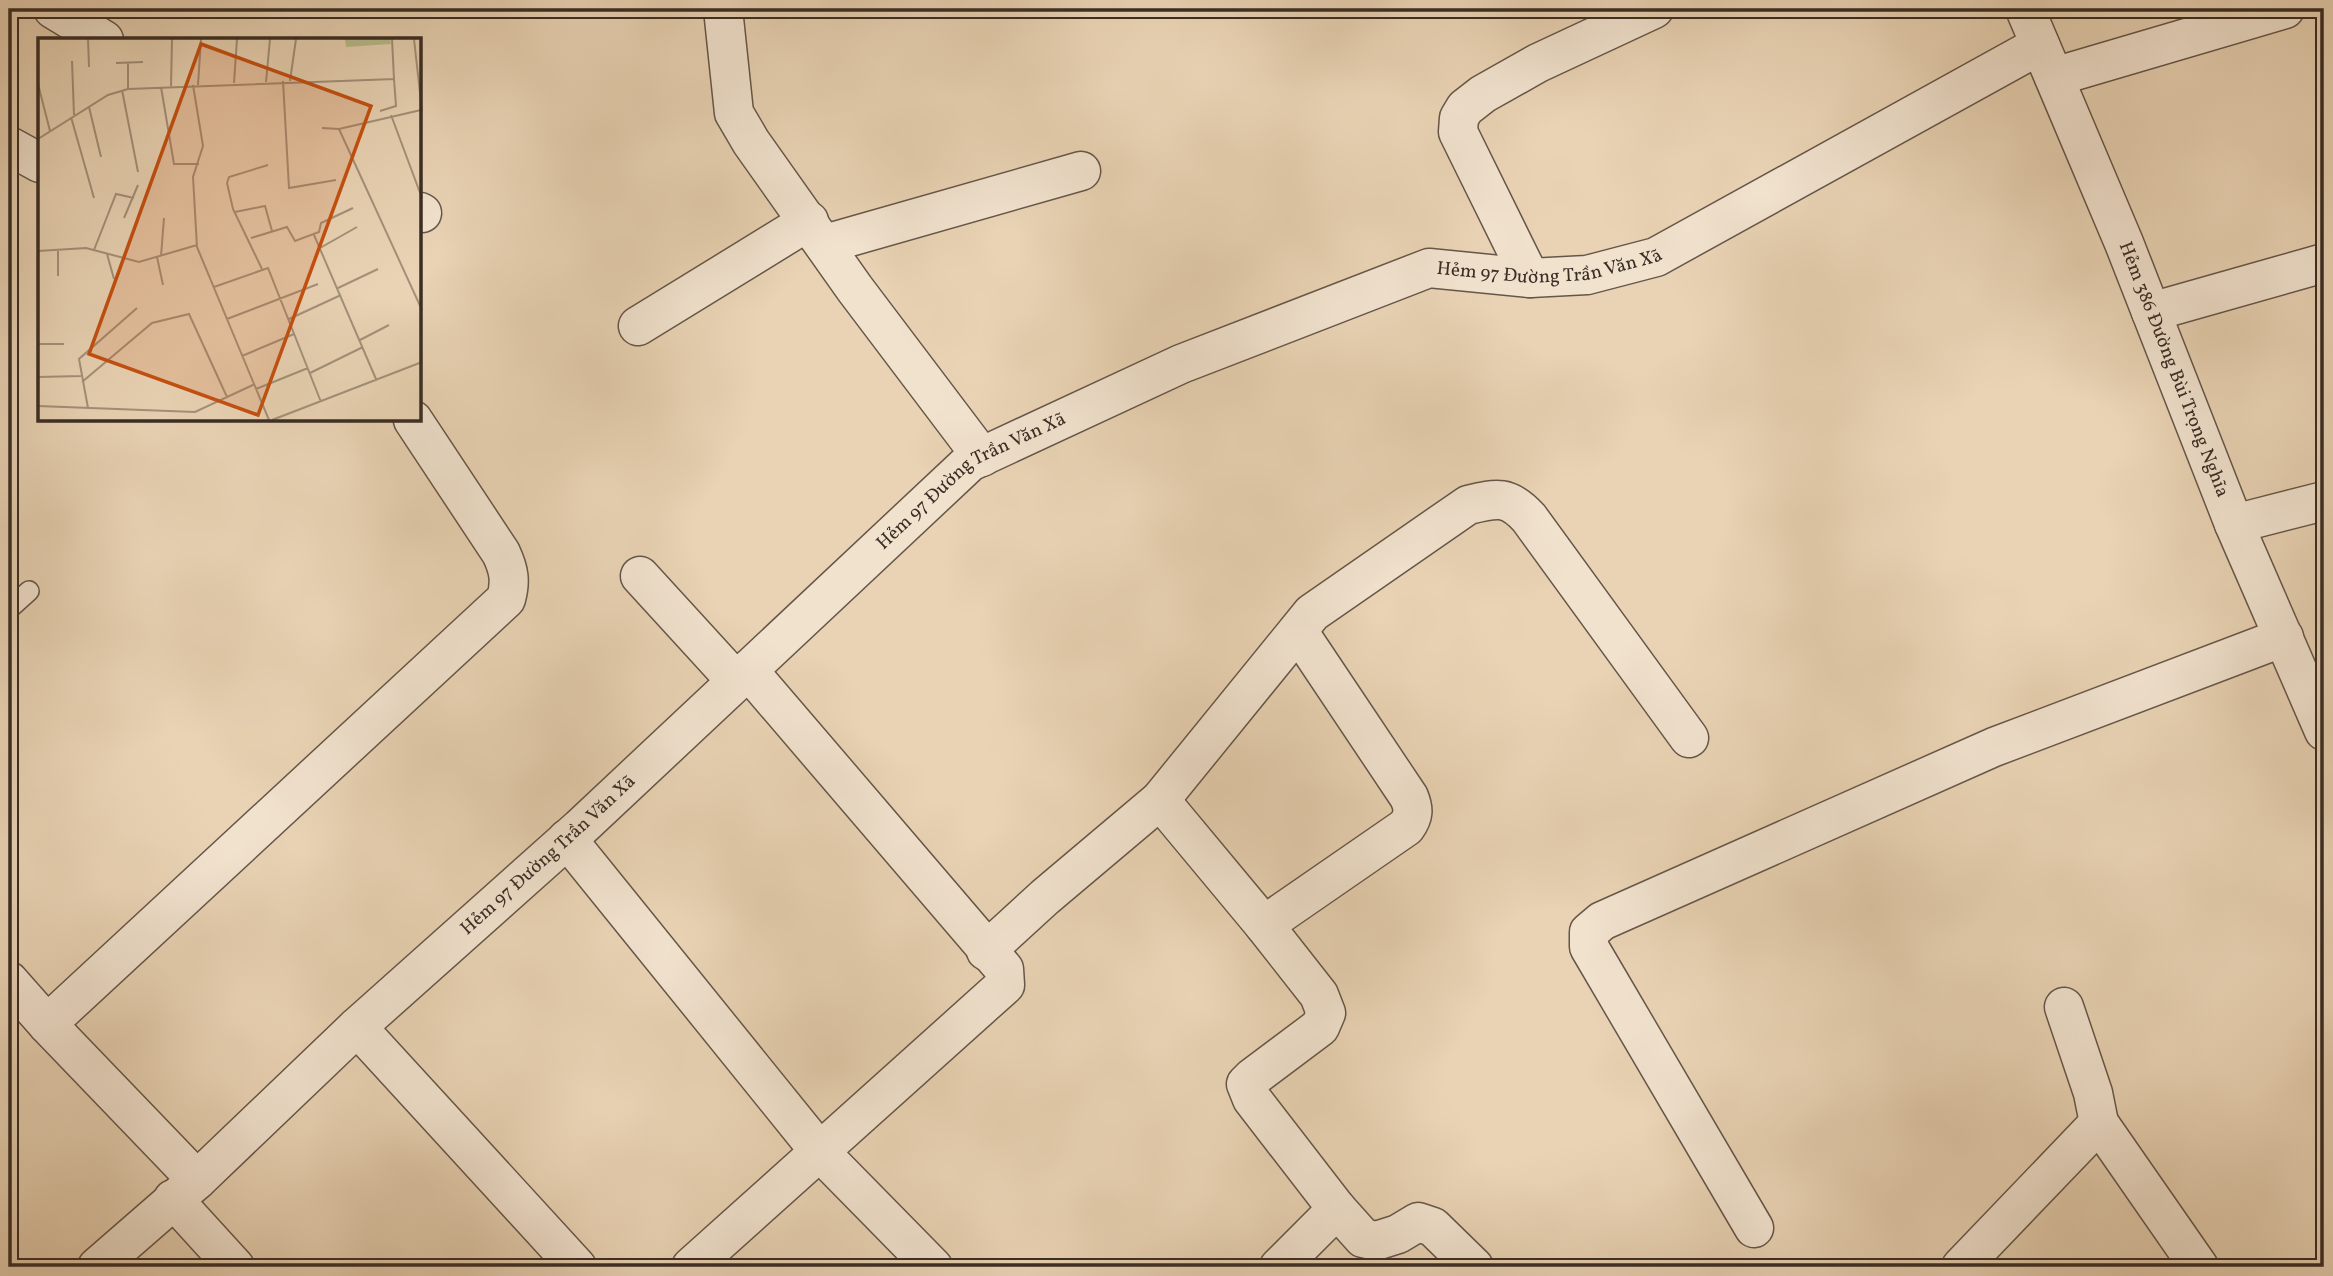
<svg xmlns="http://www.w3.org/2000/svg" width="2333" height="1276" viewBox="0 0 2333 1276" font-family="Vollkorn,serif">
<rect width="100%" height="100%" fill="#e9d3b4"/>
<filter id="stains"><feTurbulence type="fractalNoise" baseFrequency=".00286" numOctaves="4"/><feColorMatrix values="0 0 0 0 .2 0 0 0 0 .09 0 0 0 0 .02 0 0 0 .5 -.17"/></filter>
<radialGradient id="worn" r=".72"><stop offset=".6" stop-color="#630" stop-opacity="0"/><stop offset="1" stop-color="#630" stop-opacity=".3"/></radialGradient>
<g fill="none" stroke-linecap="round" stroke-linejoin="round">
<g stroke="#665649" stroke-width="22">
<path id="service" d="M9 609 29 591"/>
</g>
<g stroke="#665649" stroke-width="41">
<g id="minor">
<path d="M53 9 104 40"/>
<path d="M723 9 734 113 751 142 855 289 982 457"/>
<path id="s1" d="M2025 9 2124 243 2234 524 2324 731"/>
<path d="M2054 77 2285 9"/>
<path d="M9 146 40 163"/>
<path d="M420 212 422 213"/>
<path d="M825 244 1081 171"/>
<path d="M1530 278 1458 132 1459 118 1465 108 1483 94 1538 63 1654 9"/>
<path d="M2151 312 2324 263"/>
<path d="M638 326 809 221"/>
<path d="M2234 524 2324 501"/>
<path d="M640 576 736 681"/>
<path d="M1160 800 1264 925 1319 995 1326 1013 1320 1027 1252 1078 1246 1084 1252 1099 1337 1209 1363 1238 1376 1241 1398 1234 1418 1222 1433 1227 1474 1267"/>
<path d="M567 839 820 1152 933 1267"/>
<path d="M1264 925 1406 827C1414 816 1414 809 1409 797L1298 631"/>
<path d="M986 951 1045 897 1160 800 1312 613 1468 505C1497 498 1508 495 1529 518L1689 738"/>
<path d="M9 981 47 1024 197 1180"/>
<path d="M47 1024 506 599C511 581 509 570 501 553L413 420"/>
<path d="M357 1027 577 1267"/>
<path d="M2099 1123 2199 1267"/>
<path d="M173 1199 235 1267"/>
<path d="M1754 1228 1589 947V932L1602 921 1994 747 2284 637"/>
<path id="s2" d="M97 1267 197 1180 357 1027 580 828 970 462 1181 364 1429 268 1530 278 1587 275 1656 257 2040 45"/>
<path d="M691 1267 1005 985 1004 969 748 670"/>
<path d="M1279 1267 1337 1209"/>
<path d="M1961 1267 2099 1123 2093 1093 2064 1007"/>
</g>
</g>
<use href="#service" stroke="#f1e2ce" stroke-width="19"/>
<use href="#minor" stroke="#f1e2ce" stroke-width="38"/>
</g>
<g text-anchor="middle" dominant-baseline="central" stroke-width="6" stroke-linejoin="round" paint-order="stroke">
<g font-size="19" fill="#3a2d25" stroke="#f1e2ce">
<text stroke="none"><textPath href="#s2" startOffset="1808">Hẻm 97 Đường Trần Văn Xã</textPath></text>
<text stroke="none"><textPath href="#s1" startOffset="390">Hẻm 386 Đường Bùi Trọng Nghĩa</textPath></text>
<text stroke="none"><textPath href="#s2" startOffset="1178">Hẻm 97 Đường Trần Văn Xã</textPath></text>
<text stroke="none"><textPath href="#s2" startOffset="611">Hẻm 97 Đường Trần Văn Xã</textPath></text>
</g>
</g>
<g transform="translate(38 38)">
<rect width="383" height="383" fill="#e9d3b4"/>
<path d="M299 1H352L353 6 308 9 307 2Z" fill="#b8bc8b"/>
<path fill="none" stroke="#a3917b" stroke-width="2" d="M50 1 51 29M376 1 384 73M34 23 36 77M90 24V51M78 25 105 24M245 43 251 150 298 142M252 43 258 1M228 44 232 1M196 45 199 1M0 46 12 93M155 47 165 108 155 139 159 209 231 382M160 47 163 1M133 48 134 1M123 49 136 126H161M84 52 100 134M51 69 63 119M342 73 358 68 356 41M353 77 384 160M33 79 56 160M284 90 301 91 384 272M301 91 383 72M0 101 70 57 90 51 356 41 354 1M197 174 227 168 234 193M86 180 100 147M276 197 338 341M213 200 249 189 257 203 281 194 283 185 315 170M282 210 319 189M56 212 78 156 96 160M0 213 48 210 101 224 159 207M69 216 76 241M123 218 126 180M119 219 125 247M224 231 195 171 189 145 191 139 230 127M20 238V213M176 249 230 230 283 364M300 250 340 231M189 281 280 246M251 281 303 257M322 302 351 287M0 306H26M204 318 256 296M272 335 325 309M0 339 43 338M44 344 114 285 151 276 189 359M218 351 270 330M0 368 157 374 217 346M50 370 41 321 99 270M234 382 384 324"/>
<path fill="#c55011" fill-opacity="0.15" stroke="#c55011" stroke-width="3.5" d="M163 6 333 68 220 377 51 316Z"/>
<rect width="383" height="383" fill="none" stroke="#3a2d25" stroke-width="3.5"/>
</g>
<rect width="2333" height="1276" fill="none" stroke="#e9d3b4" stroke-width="35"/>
<rect x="10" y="10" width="2312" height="1255" fill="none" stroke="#3a2d25" stroke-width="3.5"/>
<rect x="18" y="18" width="2298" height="1241" fill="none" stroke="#3a2d25" stroke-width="2"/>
<rect width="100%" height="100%" filter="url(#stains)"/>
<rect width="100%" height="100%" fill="url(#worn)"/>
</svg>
